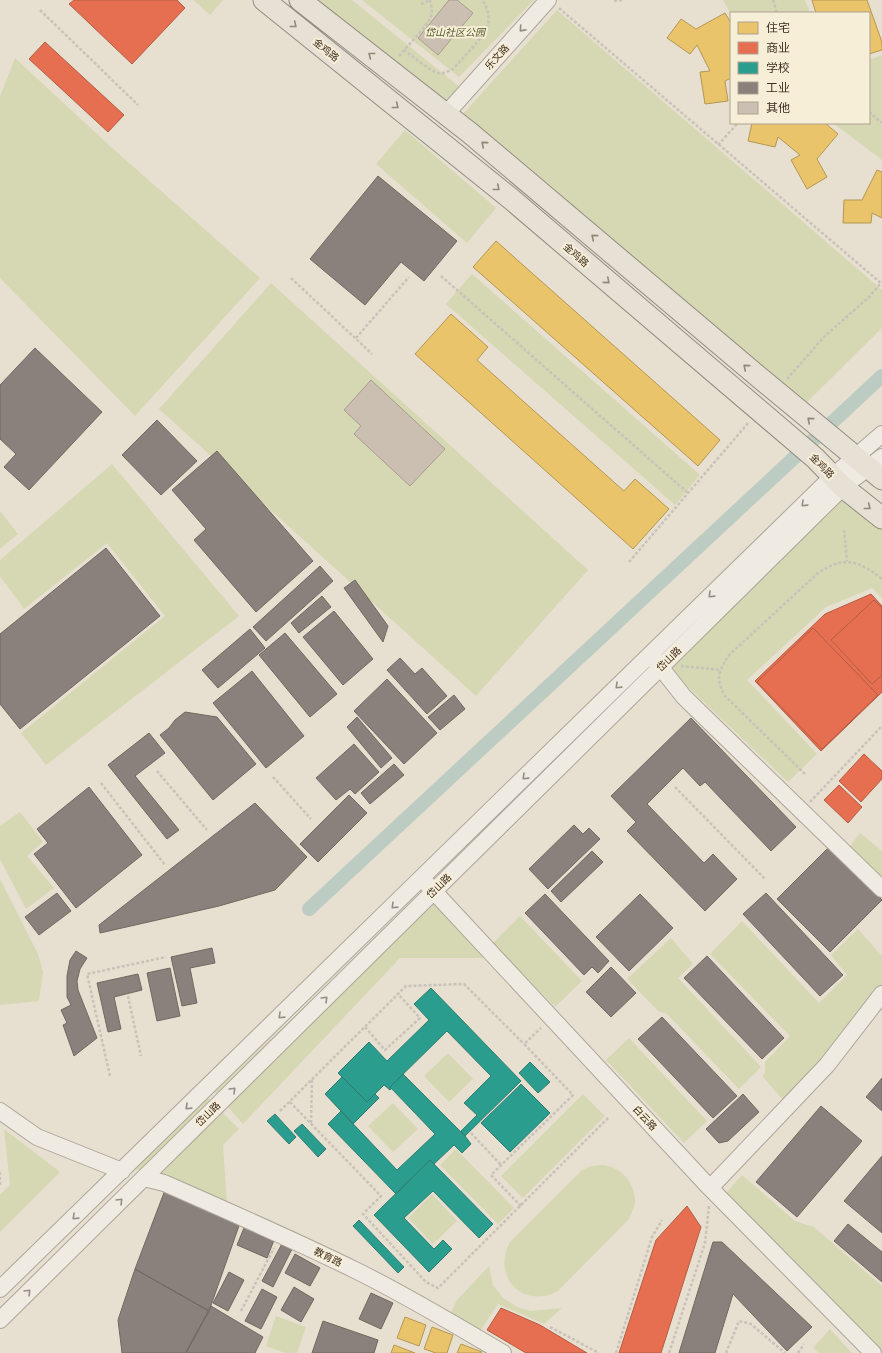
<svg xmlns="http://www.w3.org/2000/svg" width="882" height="1353" viewBox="0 0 882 1353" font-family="'IBM Plex Serif','Noto Sans SC',serif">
<rect width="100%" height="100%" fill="#e7e0d1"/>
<path fill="#d6d7b3" d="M193 0H223L210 15Z
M308 0H352L461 88 444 107Z
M362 0H534L459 77Z
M723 0H805L810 13 731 14Z
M557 10 882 290V328L806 403 462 115Z
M882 55V160L833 123H869V60Z
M15 58 111 147 260 278 135 416 0 278V96Z
M405 130 496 208 467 243 376 164Z
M472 274 700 475 675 505 446 304Z
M271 283 588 570 476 696 159 409Z
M112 464 239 616 46 765 21 733 165 616 107 543 24 609 0 576V560Z
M839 490 882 528V598L872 588 826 607 747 680 817 754 788 782 666 666Z
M0 511 18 534 0 549Z
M20 812 43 842 27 856 54 888 26 909 0 859V826Z
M860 833 882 851V881L848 849Z
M0 879 38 954 43 972 39 1001 0 1005Z
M429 889 493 958H400L243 1124 215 1092Z
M520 916 582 981 555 1007 493 943Z
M742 921 819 1003 847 975 831 955 858 929 882 956V988L822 1062 784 1101 762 1076 765 1073V1062L790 1036 710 954Z
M671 938 693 964 678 978 761 1067 739 1089 667 1014 658 1011 627 979Z
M629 1038 707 1121 684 1143 606 1060Z
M448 1053 473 1079 449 1102 424 1076Z
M583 1094 605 1116 523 1198 501 1176Z
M207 1097 239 1129 223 1145 227 1205 133 1168Z
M393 1103 418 1129 393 1152 368 1126Z
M4 1129 60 1172 0 1232V1195L10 1185Z
M456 1149 514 1208 498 1224 440 1165Z
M602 1165C620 1166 635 1182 635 1201 635 1207 631 1213 629 1219L558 1291C524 1310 491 1277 510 1242L582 1170 591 1166Z
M742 1175 795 1221 814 1227 882 1286V1353H879L724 1195Z
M432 1194 457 1221 433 1244 408 1218Z
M489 1266 493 1285 503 1298 517 1307 530 1311 562 1308 544 1324 498 1304 478 1334 449 1316 457 1300Z
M276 1316 306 1327 297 1353H285L266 1346Z
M830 1329 852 1353H819L813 1348Z"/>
<path fill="#e9c46a" stroke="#b59754" d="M812 0H867L882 42V50L869 54V13H816Z
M725 13 731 23V78L725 81 728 101 705 104 700 72 710 71 697 45 690 54 667 38 681 19 696 29Z
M752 123H825L838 134 817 159 827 177 807 189 791 160 800 155 778 137 775 147 748 141Z
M877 170 882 172V218L872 213 871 223H843L844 200H862Z
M496 241 720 440 698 466 473 267Z
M451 314 488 347 477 360 624 491 635 479 669 509 633 549 415 354Z
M405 1317 426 1325 419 1346 397 1338Z
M432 1327 453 1335 447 1353H436L424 1349Z
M461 1344 482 1352 481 1353H457Z
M394 1345 415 1353H391Z"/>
<path fill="#e76f51" stroke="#b45c42" d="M74 0H177L185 8 132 64 69 4Z
M45 42 124 115 108 132 29 59Z
M871 594 882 606V692L821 751 755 681 825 614Z
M874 600 882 608V675L872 684 831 640Z
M813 628 878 695 822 749 757 682Z
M864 754 882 771V779L861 802 839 781Z
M839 785 862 807 848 823 824 800Z
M687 1206 701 1227 661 1353H619L656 1240Z
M501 1308 540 1325 587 1353H526L487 1330Z"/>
<path fill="#2a9d8f" stroke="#307c6e" d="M431 988 521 1081 465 1136 461 1131 477 1115 464 1103 491 1076 447 1031 390 1087 391 1089 390 1090 384 1085 367 1102 338 1073 369 1042 387 1061 429 1020 414 1004Z
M530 1062 550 1082 538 1093 519 1073Z
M403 1074 465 1136 471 1144 462 1153 454 1145 434 1164 430 1160 396 1194 328 1124 341 1111 397 1170 435 1134 390 1087Z
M342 1077 367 1102 375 1094 379 1098 353 1124 325 1094Z
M521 1084 550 1113 510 1152 481 1123Z
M275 1114 296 1137 289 1144 267 1121Z
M302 1124 326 1149 318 1157 294 1131Z
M430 1160 493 1224 479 1238 433 1191 404 1218 434 1249 443 1240 452 1249 429 1272 374 1215Z
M359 1220 404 1267 398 1273 353 1226Z"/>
<path fill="#8a817c" stroke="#736860" d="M378 176 457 241 424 281 401 262 365 305 310 259Z
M35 348 102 412 29 490 4 467 16 454 0 439V385Z
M157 420 197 461 161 495 122 455Z
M217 451 313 561 256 612 194 540 206 529 172 490Z
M106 548 160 616 20 729 0 704V634Z
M320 566 333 581 266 641 253 627Z
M355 580 388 626 383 642 344 588Z
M322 596 331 607 299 633 291 623Z
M334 611 373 659 343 685 303 637Z
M250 629 265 648 218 688 202 670Z
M285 633 337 694 310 717 259 655Z
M400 658 415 674 422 668 447 696 427 714 387 670Z
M252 671 304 736 266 768 213 703Z
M387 679 437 733 404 764 354 711Z
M454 695 465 709 440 730 428 717Z
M185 712 217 717 256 764 213 800 160 735 169 728 175 720Z
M357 717 392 758 381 768 347 727Z
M691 718 796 827 771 851 705 782 700 786 683 768 647 804 704 863 713 854 737 879 705 911 627 831 636 822 611 796Z
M149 733 165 753 135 776 179 830 167 839 108 765Z
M354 744 379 772 355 794 350 789 336 800 316 778Z
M394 764 404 775 370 804 361 793Z
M89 787 142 855 76 908 34 854 48 843 37 829Z
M349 795 367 813 318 862 300 844Z
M255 803 307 857 275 890 219 906 100 933 99 925Z
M574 825 583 834 589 828 600 839 548 889 529 869Z
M829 847 882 900 830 952 777 899Z
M592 851 603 862 561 902 551 891Z
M57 893 71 911 39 935 25 917Z
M766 893 843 975 820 996 743 914Z
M545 894 609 961 598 973 592 967 584 975 525 913Z
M640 894 673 928 629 971 596 937Z
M212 948 215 963 190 968 197 1003 182 1006 171 957Z
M76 951 87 958 80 969 77 981 78 990 97 1038 74 1056 63 1025 67 1023 61 1010 71 1005 67 997V976L70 960Z
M707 956 784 1038 762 1059 684 978Z
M611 967 636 993 611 1017 586 992Z
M170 968 180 1016 157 1021 147 973Z
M138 974 142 990 114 997 121 1029 108 1032 97 983Z
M662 1017 737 1096 713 1118 638 1039Z
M882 1078V1111L866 1097Z
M743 1094 759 1112 728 1141 719 1143 706 1129Z
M821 1106 862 1141 797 1217 756 1182Z
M882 1156V1233L844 1201Z
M165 1190 240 1223 209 1311 135 1269Z
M246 1223 276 1235 267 1258 237 1245Z
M848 1224 882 1252V1282L834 1241Z
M284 1240 294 1245 273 1287 262 1281Z
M713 1242H722L812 1327 787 1351 733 1294 715 1353H679Z
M295 1254 320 1268 310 1286 285 1273Z
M135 1269 209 1311 186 1353H122L118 1320Z
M229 1272 244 1280 228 1311 213 1303Z
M294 1287 314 1299 301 1322 281 1310Z
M262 1289 277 1297 261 1329 245 1321Z
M371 1293 393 1303 381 1329 359 1319Z
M211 1306 263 1337 255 1353H189L186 1352Z
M323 1321 378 1340 374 1353H312Z"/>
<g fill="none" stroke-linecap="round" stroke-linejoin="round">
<path stroke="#bcccc2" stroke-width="14" d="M309 909 882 376"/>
</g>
<path fill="#cbbfb2" stroke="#a89c90" d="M449 0H457L473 13 438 55 418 38Z
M371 380 445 449 410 486 354 434 361 426 344 410Z"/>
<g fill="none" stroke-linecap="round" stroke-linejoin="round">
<g stroke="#ada599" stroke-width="18">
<path id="minor" d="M446 114 548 0
M654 659 684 697 882 889
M427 884 710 1188 873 1353
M0 1111 37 1137 122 1171
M144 1178 164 1183C228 1211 292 1239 355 1270 406 1295 454 1324 503 1353
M710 1188 827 1065 882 994
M0 1289 832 477 882 434
M0 1320 843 487 882 457"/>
</g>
<g stroke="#928b80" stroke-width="23">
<path id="major" d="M264 0 510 198 815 458 843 487 882 518
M300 0 470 133 754 373 882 479"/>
</g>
<path stroke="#c8c2b9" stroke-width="2.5" stroke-dasharray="3 2" stroke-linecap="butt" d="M773 0 777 13
M614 1 624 0
M421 4 431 0
M559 8 882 284
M40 10 138 105
M404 50C411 55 430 71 438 73 443 74 449 71 453 69 462 59 485 36 488 24 490 17 487 6 482 0
M399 56C407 46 427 27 431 16 433 11 431 5 430 0
M869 112 882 123
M718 145 738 123
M441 276 688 493
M291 278 372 354
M356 338 409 277
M787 379 824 337 869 297 881 283
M844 530 847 561
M629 562 749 422
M681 666 720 670
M157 771 207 830
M805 774 724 695C716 676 718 674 728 656L818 573C845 555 859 561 882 579
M273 777 311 819
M101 783 165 865
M675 787 765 879
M810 802 882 726
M128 996 141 1056
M365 1027 385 1050 420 1018 398 994
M110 1076 87 974 166 957
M290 1102 381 1196 363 1214 426 1282 438 1288 609 1117
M280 1111 406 986 464 984 524 1044
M311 1123 312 1079
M471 1133 501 1165
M0 1172V1187
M521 1206 491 1175 573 1095 524 1044 541 1028
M241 1311 274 1248
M550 1327 599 1353
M616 1353 652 1237 662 1220
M669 1353 705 1243 709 1206
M726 1353 739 1321 751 1324 785 1353
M798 1353 804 1344"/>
<use href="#minor" stroke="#efebe3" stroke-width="16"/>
<use href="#major" stroke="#e6e1d4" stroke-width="21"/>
</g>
<defs><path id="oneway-chevron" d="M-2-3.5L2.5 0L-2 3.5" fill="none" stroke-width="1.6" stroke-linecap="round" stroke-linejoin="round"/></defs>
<g stroke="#92887a">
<use href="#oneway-chevron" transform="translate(294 25) rotate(39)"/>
<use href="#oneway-chevron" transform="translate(371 55) rotate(-142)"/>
<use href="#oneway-chevron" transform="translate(396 106) rotate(39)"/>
<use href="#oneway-chevron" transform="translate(484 144) rotate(-140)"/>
<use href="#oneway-chevron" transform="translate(497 188) rotate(39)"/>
<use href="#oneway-chevron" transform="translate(594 237) rotate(-140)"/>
<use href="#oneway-chevron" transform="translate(607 281) rotate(41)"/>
<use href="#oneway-chevron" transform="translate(746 367) rotate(-140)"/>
<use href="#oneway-chevron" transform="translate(810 420) rotate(-140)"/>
<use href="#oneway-chevron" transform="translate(868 507) rotate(38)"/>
</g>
<g stroke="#968c82">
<use href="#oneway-chevron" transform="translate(522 29) rotate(132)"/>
<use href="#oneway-chevron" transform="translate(804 504) rotate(136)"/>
<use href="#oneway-chevron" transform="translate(711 595) rotate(136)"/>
<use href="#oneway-chevron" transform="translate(618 686) rotate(136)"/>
<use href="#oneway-chevron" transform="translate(525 777) rotate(136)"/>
<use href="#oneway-chevron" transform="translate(394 906) rotate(136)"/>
<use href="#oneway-chevron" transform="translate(325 999) rotate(-45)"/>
<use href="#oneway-chevron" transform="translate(281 1016) rotate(136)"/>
<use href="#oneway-chevron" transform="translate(233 1090) rotate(-45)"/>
<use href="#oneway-chevron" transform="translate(188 1107) rotate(136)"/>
<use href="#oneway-chevron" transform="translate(120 1201) rotate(-45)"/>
<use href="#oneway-chevron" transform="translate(75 1217) rotate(136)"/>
<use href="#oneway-chevron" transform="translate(28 1292) rotate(-45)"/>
</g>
<g text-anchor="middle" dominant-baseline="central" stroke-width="4" stroke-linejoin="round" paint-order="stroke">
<g font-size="10" font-style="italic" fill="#4d5a26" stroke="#f7eed8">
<text x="455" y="32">岱山社区公园</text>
</g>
<g font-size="10" fill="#3d2e20" stroke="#f7eed8">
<text transform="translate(326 50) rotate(39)">金鸡路</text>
<text transform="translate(497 57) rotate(-48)">乐文路</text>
<text transform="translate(576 255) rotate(41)">金鸡路</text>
<text transform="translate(822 466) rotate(45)">金鸡路</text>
<text transform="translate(669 659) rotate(-45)">岱山路</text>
<text transform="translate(439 886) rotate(-45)">岱山路</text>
<text transform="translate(208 1114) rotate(-45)">岱山路</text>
<text transform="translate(645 1118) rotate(47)">白云路</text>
<text transform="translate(328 1257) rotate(26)">教育路</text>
</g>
</g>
<rect x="730" y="12" width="140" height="112" fill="#f7eed8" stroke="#ada18e"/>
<rect x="738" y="22" width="20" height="12" fill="#e9c46a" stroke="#ada18e"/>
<text x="766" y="32" font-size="12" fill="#3d2e20">住宅</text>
<rect x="738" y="42" width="20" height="12" fill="#e76f51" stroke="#ada18e"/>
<text x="766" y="52" font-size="12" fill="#3d2e20">商业</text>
<rect x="738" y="62" width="20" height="12" fill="#2a9d8f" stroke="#ada18e"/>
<text x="766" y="72" font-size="12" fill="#3d2e20">学校</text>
<rect x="738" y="82" width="20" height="12" fill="#8a817c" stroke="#ada18e"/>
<text x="766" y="92" font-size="12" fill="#3d2e20">工业</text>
<rect x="738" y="102" width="20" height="12" fill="#cbbfb2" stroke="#ada18e"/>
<text x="766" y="112" font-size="12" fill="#3d2e20">其他</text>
</svg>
